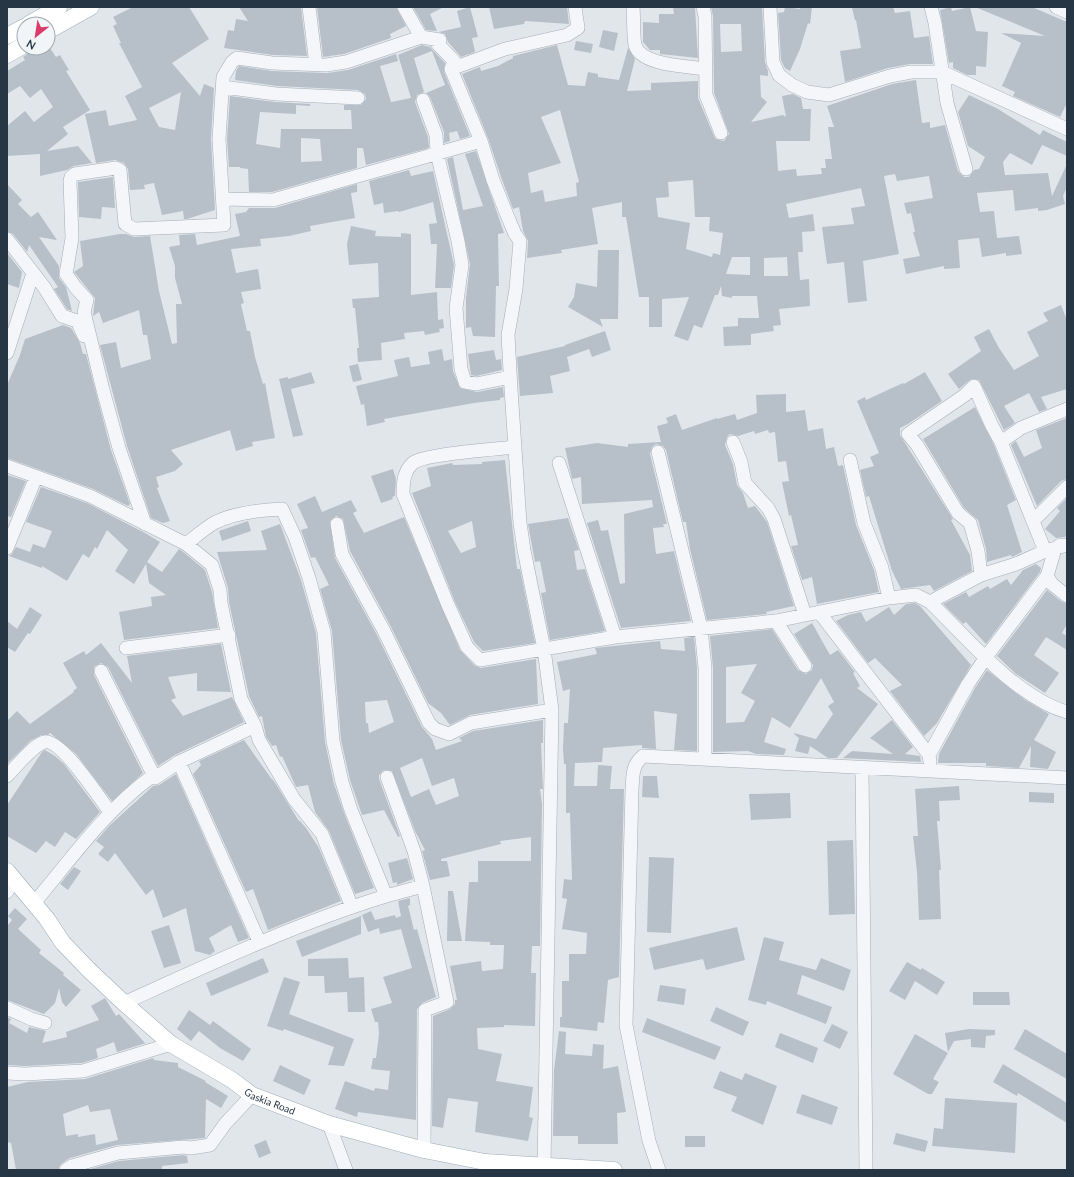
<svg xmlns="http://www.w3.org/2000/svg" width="1074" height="1177" viewBox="0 0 1074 1177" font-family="Lato,sans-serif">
<rect width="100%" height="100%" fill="#e1e6eb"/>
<path fill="#b7c0c9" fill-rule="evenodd" d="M133 7H189L209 39 172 63 200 96 204 84 214 88 211 139 215 210 187 219H184L183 211 162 215 154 183 144 185 145 189 130 190 128 169 124 163 115 160 96 163 85 114 106 110 109 126 137 120 125 96 142 87 119 43H121L113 26 117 24 113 17ZM181 92 175 130 159 127 149 108Z
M239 7H301L307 56 273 55 224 48 228 30 234 31 236 19 248 21Z
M317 7H396L406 26 390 34 391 38 344 54 323 57Z
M413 7H444L430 14 437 31 426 30Z
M470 7 478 37 472 38 475 52 461 57 448 42 445 34 439 32 461 27 457 11Z
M489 7H567L569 24 525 21 524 24 494 29Z
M673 7H695L698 58 660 54V50H650L643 42V22L659 23V14H674Z
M711 7H762L765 62 768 71V76L760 75 761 97 767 102 751 122 783 115 786 117 782 96 793 94 801 98 803 109H811L810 141H776L778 171 796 169 797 176 822 174 821 168H826L825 159H832L828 127H834L827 106 892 84 916 80 922 123 930 122V128L945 125 958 171 964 177H969L974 170 979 169 985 157 968 146 958 112 969 95 998 109 1040 135 1043 130 1067 142V156L1042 145 1032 165 1010 153 1003 162 1005 175 1048 173 1052 196 1067 164V187L1063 196 1065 204 1047 210 1038 211V208L1015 211 1013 190 977 193 980 212 994 211 997 238 1019 236 1022 254 1006 256V253L982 257 979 238 958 240 960 268 944 269V266L906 274 903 259 920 256 913 232H915L911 213 907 214 904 203 933 198 929 176 897 181 895 174 884 176 899 254 863 261 867 301 848 303 844 262 827 264 822 227 854 224 851 208 865 206 861 188 786 204 789 218 813 214 815 231 802 232 803 252H798L800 280 809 279 810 306 779 309 781 325 773 326 774 331 751 334V345L724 346 723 327 738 326V318H759L757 296H732V298L722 296 721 286 718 295H715L702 328 694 325 688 341 674 336 689 297 662 299V327H649V297H639L626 217H622V202L592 208 598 244 561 250 562 253 527 258 528 241 523 231 519 207 513 209 501 177 488 138 462 74 480 67 481 71 498 66 513 58V56L557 45 568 85 585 86 588 72 598 74V77L619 80 628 48 635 59 627 91 651 90V83L698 81V98L714 136 716 139 724 141 729 134 714 93 713 16ZM720 24H741L742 51 721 52ZM560 110 579 182 576 183 577 196 545 202 543 190 531 193 528 173 561 163 541 117ZM693 180 695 217H710L709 231 723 233 720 255 713 253 712 257 686 249 690 223 658 217 656 198 669 197 668 182ZM732 257H750V275L726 274ZM787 257 788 276H764V258Z
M785 7 800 9 801 7H812L810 24 808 23 800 49 790 71 785 68 781 60 778 13 784 12Z
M857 7H893L895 13 910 11 914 38 929 36 933 64H910L888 68 845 82 840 51 861 48 856 20H855L852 8Z
M951 7 952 11 970 7 976 31 988 32 986 67 976 66V75H967L953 68V62L949 63 940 10Z
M975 7H1032L1067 22V103L1060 117 1013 96 1015 92 1002 86 1021 43 1001 33 1045 36Z
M603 30 618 33 614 51 599 47Z
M576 41 593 44 591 53 574 50Z
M422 45 430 47 445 63 444 72 470 136 460 139 457 131 449 133 450 141 444 143V132L430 97 426 93 445 85 432 51 414 58 424 92 417 95 415 102 428 137 429 148 366 165 363 148H357V168L272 192H249L248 169 240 168V167H229L227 139 230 96 275 102 310 104V106L296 105V114L260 112 256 144 280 148 281 129H352L351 110H344V105H361L366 99 365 94 358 90 277 86 235 80 236 71 239 66 272 71 327 73 348 70 396 54 398 61 380 66 391 102 411 98 398 55ZM301 138 320 139 322 161 301 162Z
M35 48H50L56 57 60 55 69 70 66 71 90 110 63 127 68 134 47 151 78 146 92 163 74 166 67 170 40 176V154L7 156V126L25 111 34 122 53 107 41 89 30 98 20 86 7 94V71L25 60 23 57Z
M476 151 504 233 498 234 499 286H496L495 337 473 336 471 327 466 328V298L470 264 447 159 453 157 463 210 483 206 465 154Z
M409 170 411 176 433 171 454 265 451 288H435L437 244H431L429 224 437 223 433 202 399 212 398 211 384 213 383 203 374 205 369 181Z
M113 177 115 208 102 207 101 219 79 217 78 182Z
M7 184 22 200 18 204 31 217 38 212 57 240 39 237 59 266V278L66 287 72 311 67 309 54 289 58 287 29 245 27 252 13 234 7 231Z
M357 184V192L351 193 355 218 310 226 311 231 289 236 260 239 261 246 231 249 236 273 258 269 261 289 241 292 244 303 241 304 247 331H250L255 357 263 384 265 383 275 438 252 442 253 446 236 451 230 430 171 450 183 464 175 471 156 477 159 487 157 488 170 521 163 523 151 518 127 446 100 345 116 342 121 368 151 359 147 335H143L139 310 103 323 99 312 93 316 95 298 74 272 83 266 80 241 120 234H126L134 237 150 236 159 291 172 344 177 343 176 304H182L175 278V266L169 247 180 245 179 235 195 234 197 245 240 236 235 214 246 212 249 208H275Z
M351 226 376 231 375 236 401 237V233L411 234V295L437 292 438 320 443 319 444 328 439 329 440 332 425 335 424 331 404 333 405 339 381 343 382 360 358 362 357 348H359L355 308H353L352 299 379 297 378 263 349 265 347 244Z
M598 250H619L618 319H600L603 327 568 307 574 297 576 283 597 287Z
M7 253 22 272 19 288 7 284Z
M1061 305 1067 320V389L1041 397 1047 409 1039 412 1029 393 1004 406 1015 423 1004 430 979 380 971 379 959 389 948 374 981 351 974 337 989 329 999 348 1014 370 1039 356 1027 332 1048 321 1043 313Z
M63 325 71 328 80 343 83 354H86L111 450 130 504 128 506 93 489 7 458V385L20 355 25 339Z
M605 331 611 350 592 357 589 349 567 357 570 371 550 376 553 393 520 396 517 357 565 346V345Z
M442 349 444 361 452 359 453 371 460 388 477 392 503 387 504 397 500 398V400L474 403 384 419 385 422 367 426 364 404 361 405 356 386 398 376 394 360 409 357 411 367 430 364 428 352Z
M494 350 496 360 501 359 502 370 476 376 471 375 468 354Z
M358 364 362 380 353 382 349 366Z
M311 372 315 383 291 389 303 435 293 437 279 379 288 377V379Z
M925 372 942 401 908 424 900 428V435L953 519 951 520 970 555 972 571 934 591 930 585 901 589 892 571 869 496 866 497 860 470 874 466 870 457 879 453 857 401 865 397 866 400 903 383 904 384Z
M786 394V412L805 410 808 431 823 428 826 449 834 447 838 466 843 465 856 525 874 570 879 592 817 604 812 577 802 580 791 546 798 545 791 515 789 516 782 482 789 481 786 461 778 462 775 432 769 433 768 430 755 434 754 431 738 436 730 434 727 437 725 445 733 464 737 485 743 493 748 508 755 506 767 522 794 606 766 612 767 614 707 620 690 549 686 522H683L666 450 663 446 656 444 652 447 650 454 667 524H663L664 527 653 528 656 554 674 551 691 621 621 628 587 523 598 520 601 531 608 530 620 584 625 583 624 514 653 507 652 500 582 504 581 477 572 479 565 448 597 443 628 447V444L661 442 657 426 668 423 666 418 676 414 682 430 717 418V419L735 414 737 420 757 413 756 395Z
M975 407 994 445 1016 500 1007 505 1022 552 1012 557 1011 555 987 562 986 549 978 520 964 508 923 439Z
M1067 418V479L1061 481 1037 506 1011 445 1016 441 1024 457 1042 448 1036 430Z
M505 460 517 569H520L535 643 483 651 474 642 455 602 412 493 431 486 427 468 452 463 453 465 482 464V462ZM472 521 476 547 461 553 448 531Z
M393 469 396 479 395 496 392 497 393 499 381 503 371 476Z
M7 475 26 481 11 517 7 516Z
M41 487 87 503 145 533 160 542 147 562 162 572 179 549 182 551 205 570 212 592 218 628 124 640 119 612 152 606 151 597 166 595 149 583 146 564 134 584 115 571 128 550 107 530 97 549 95 547 89 558 83 554 67 581 42 566V568L9 556 12 554 16 547 30 552 33 544 45 548 52 531 26 522Z
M315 496 322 512 351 500 357 511 353 513 364 533 404 517 460 650 475 666 481 668 536 659 538 704 470 715 450 725 441 713 428 703 391 627 350 551 343 519 336 516 330 521 335 558 377 635 422 727 432 739 436 750 462 741 459 738 473 731 543 720V743H541L543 789H540L542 804 540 946H532L531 973H536L535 1026 504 1025V1027L477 1028 478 1049 502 1054 496 1081 533 1087 529 1117 533 1118 528 1141 475 1132 478 1102 448 1098 443 1128 432 1126 433 1016 450 1009 455 1004V1000H457L450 966 481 961 482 971 503 969 504 945H490V942L465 941 469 882H478V861H531V837L500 841 501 844 441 859V861H447L450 876 430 880 422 851 425 850 415 831 392 771 384 770 379 775V779L400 836 398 837 384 810 362 815 350 780 341 740 332 631 320 589 329 585 315 557 311 558 301 530 308 528 297 504ZM387 700 394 722 369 733 368 723H366L365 702ZM422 758 432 786 454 778 459 796 436 805 429 789 411 797 400 768Z
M1067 498V534L1065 537 1056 538 1045 529 1060 511 1057 508Z
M568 518 579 550 574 551 577 570 585 569 605 631 550 640 541 593 546 592 540 561 535 562 528 524Z
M248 521 251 531 222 541 219 531Z
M280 524 301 580 316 633 325 742 334 784 344 813 374 888 355 894 329 831 315 812 308 785 296 787 282 756 280 757 276 745 272 746 266 737 262 716 259 717 249 696 229 602 228 588 217 552 267 550 261 531Z
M1036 564 1041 568 1040 572 986 644 966 622 963 624 943 604 966 592 969 597 988 586 990 589 1007 579 1011 585 1023 570Z
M1047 590 1062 602 1067 604V624L1062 633 1067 636V650L1046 637 1034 655 1059 673 1045 693 1016 674 997 656Z
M915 603 920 606 971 665 937 723 924 736 890 691 902 685 875 658 868 663 836 621 848 615 861 612 866 622 889 607 894 615 906 604Z
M30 607 42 615 30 634 28 633 15 652 7 647V621L17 629Z
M812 623 830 655 838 650 855 672 853 673 860 686 857 688 878 704 837 758H828L810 746 808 754 795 751 799 738 794 734V733L816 739 833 714 828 706 834 702 821 678 790 728 772 717 764 742 786 749 784 755 756 754 748 751 713 752V668L710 636 772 629 798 670 806 674 812 670 813 665 794 634ZM757 664 741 693 755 701 744 722 726 723V667Z
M694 637 697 668V751L674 750 677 714 654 711 656 749 642 748V745L603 748 602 762 575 763 574 786H597L598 765 612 766 610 789H624L619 977 608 980 604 1023 598 1022 597 1031 560 1027V1017H562V981H569V954H586L587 933 562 929 567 899 562 898 564 879 572 880 570 813H566V764H564L563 749 564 723H568L570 689 563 691 557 662 597 654 595 648 660 641 661 649 685 651 684 638Z
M101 643 132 683 127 656 221 644 231 692 197 691V673L168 677 176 698 171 700 183 716 232 697 244 722 175 755 158 766 108 667 101 663 94 667V675L143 773 112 801 76 754 50 733 48 735H41L30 741 7 764V721L17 711 30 724 74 692 73 691 77 688 63 663 84 651 86 655Z
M987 670 1025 700 1049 714 1034 740 1056 752 1048 769 1030 767 1031 746 1019 768 986 766V763H938L939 754 975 688Z
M892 720 913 747 905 754 920 756 921 762 843 758 852 751 893 754 870 738Z
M244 740 273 781 272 778 299 821H300L306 828 319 848 341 901 268 930 253 889 246 892 193 774 201 765 199 761Z
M45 750 55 756 64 764 100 812 76 839 65 832 55 847 46 841 36 853 7 836V805L42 752Z
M176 774 249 938 238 942 231 925 209 938 215 951 210 955 195 951 186 908 163 918 153 889 146 895 115 853 108 862 98 854 104 847 96 841 109 826 153 786 159 785Z
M643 776H657L659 798 642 797Z
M959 786 960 800 939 801 940 821H937L941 870H939L941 919 919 920 917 872 913 836H918L915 789Z
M1029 792 1054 793V803L1029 802Z
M790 793 791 818 751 820 749 794Z
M853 840 855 914 829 915 827 841Z
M649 857 674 858 671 933 647 932Z
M407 858 413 879 397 885V882L393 883 388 863Z
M74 867 81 871 68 890 60 884Z
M448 891H453L462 941H447Z
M410 898V905L408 906 414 930 417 929 436 997 422 1003 417 1009 416 1120 358 1112 357 1117 335 1109 345 1081 374 1091 375 1088 388 1090 390 1071 371 1069 373 1058H376L379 1034 378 1022H375L371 1009 392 1003 383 977 412 968 401 929 380 934 379 928 368 932 362 915 371 911 375 920 395 915 396 918 401 916 398 901Z
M15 908 27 919 18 929 41 950 39 953 64 973 63 975 81 990 66 1007 62 1002 59 988 55 1003 44 1014 7 1000V926L12 920 8 916Z
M361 916V934L302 957 296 941Z
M169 925 181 963 164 968 151 931Z
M737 927 745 960 706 970 703 959 654 970 649 948Z
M764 937 784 942 779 960 816 970 821 958 851 970 844 991 802 975 797 994 832 1007 826 1024 767 1001 766 1005 748 1000Z
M263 958 269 972 211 996 206 983Z
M348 958 349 978 364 977 365 1012H348L347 992 325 993 324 976H308V959Z
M907 962 921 970 922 968 945 982 937 995 915 981 905 1000 889 991Z
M284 977 300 982 289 1014 354 1039 344 1066 328 1065 334 1047 284 1029 283 1031 267 1026Z
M660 985 686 989 684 1005 657 1001Z
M973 992H1009L1010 1005H973Z
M105 998 116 1016 119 1014 145 1043 149 1042 117 1052 114 1042 96 1049 98 1058 82 1063 25 1066 7 1065V1017L11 1019 9 1023 27 1033 29 1027 46 1031 42 1043 67 1037 66 1032 99 1020 91 1006Z
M716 1007 749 1022 743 1036 710 1021Z
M189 1010 210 1025 213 1021 251 1049 243 1061 220 1048 199 1031 191 1041 177 1029Z
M647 1018 721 1047 715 1060 642 1032Z
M832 1024 848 1032 840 1049 823 1041Z
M969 1029 995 1030V1035L986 1036 985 1048 971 1047V1039L954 1041 948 1052 945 1033Z
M1025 1029 1067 1054V1079L1014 1049Z
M559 1031 566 1032 565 1054 592 1056 593 1044 604 1045 603 1069 618 1066 626 1112 617 1113 618 1144H578V1136H553L554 1070Z
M780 1033 818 1048 813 1063 775 1047Z
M915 1034 948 1053 933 1079 939 1082 932 1094H928L893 1074Z
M153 1058 154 1060 178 1063V1067L206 1081 205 1082 228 1096 221 1108 206 1099 205 1138 117 1145 70 1158 61 1164 58 1170H16L11 1143 7 1142V1087L28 1082 85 1079ZM88 1105 90 1112 110 1109 118 1140 96 1145 95 1134 78 1137V1134L66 1136 63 1114Z
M1003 1064 1067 1103V1123L1018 1093 1017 1096 993 1082Z
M280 1065 311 1080 304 1095 273 1081Z
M720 1071 742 1080 745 1073 777 1086 763 1125 731 1111 737 1097 713 1088Z
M802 1094 838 1107 832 1125 796 1113Z
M945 1098 1017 1103 1015 1153 932 1146 934 1128 943 1129Z
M896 1133 928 1141 925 1152 893 1144Z
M685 1136H705V1147H685Z
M266 1140 271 1153 259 1158 254 1145Z
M183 1155 187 1156 188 1163 162 1166V1170H87L119 1161Z"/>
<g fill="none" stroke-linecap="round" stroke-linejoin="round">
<g stroke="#a5aeb6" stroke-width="14">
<path id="minor" d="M309 7 316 65
M404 7 421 37 440 40 437 43 454 61 451 69 481 141 493 180 507 215 515 234 520 241 516 289 508 335 511 389 520 523 524 550 544 649 552 710 544 1166
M633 7C634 17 633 35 635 45 641 66 688 66 706 69
M703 7 705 16 706 95 721 133
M770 7 773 62 779 75 792 85 807 92 829 95 890 76 911 72H942L1067 129
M931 7 935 23 947 103 966 169
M1056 7 1067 12
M451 69 505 49 567 35 578 28 575 7
M223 87 276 94 358 98
M423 100 436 135 437 153 458 241 462 265 456 308 461 369 465 382 476 384 510 377
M224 199 273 200 481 141
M7 239 44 287 62 316 77 321 84 336
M7 353 33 273
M733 442 741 462 745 483 768 508 774 519 805 615
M1001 442 1021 428 1067 409
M515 447C498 449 423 454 413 463 404 471 403 482 403 494L448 605 467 647 480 660 615 637 776 621 889 598 916 595 930 602 981 575 1016 564 1045 551 1067 545
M658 452 701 628 705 668V760
M850 460 864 523 882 568 889 598
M559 463 615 637
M7 466 90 496 186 544 212 565 220 590 221 603 241 699 255 726 259 740 294 799 322 834 352 907
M1034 520 1067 487
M145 524 119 448 103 390 84 312 87 300 76 288 66 274 72 238 70 181 71 177 75 174 116 168 120 170 125 224 134 229 224 225 219 139 223 77 232 62 237 58 272 63 326 65 346 62 421 37
M337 524 342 554 384 631 429 723 435 729 449 734 471 723 552 710
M7 548 36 477
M981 575 978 551 970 523 958 513 917 445 908 434 965 395 974 386 992 426 1001 442 1045 551
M1047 576 1052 584 1067 596
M930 602C967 638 1017 698 1067 712
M819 612 929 755 930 762
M776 621 805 666
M126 648 229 635
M101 671 155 778
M929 755 968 684 986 657 1047 576 1055 549 1060 545
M179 762 259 941
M862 768 866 1170
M7 776C16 767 32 746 44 742 61 738 100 799 110 812
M423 886 447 1002 425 1010 424 1150
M7 892 14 879
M386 896 423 886 414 851 387 777
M34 903C71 859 105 811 151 777L155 778 179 762 255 726
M124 1003C210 964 295 924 386 896L351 810 342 782 333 741 324 632 309 578 295 537 282 509C260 510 233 513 214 523 204 529 195 537 186 544
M7 1008 31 1019 45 1023
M7 1073 25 1074 83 1071 171 1044
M329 1124 346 1170
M66 1170 72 1166 118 1153 183 1147 191 1148 210 1145 225 1124 252 1095
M659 1170 649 1141 626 1025 632 789C633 775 632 765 643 756L1067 778"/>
</g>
<g stroke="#9facb8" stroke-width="17">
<g id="major">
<path d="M29 24 59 7"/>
<path d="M48 31 91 7"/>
<path d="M7 36 24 27"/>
<path d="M7 55 24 45"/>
<path id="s1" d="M7 871 47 919 63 943 90 971 124 1003 171 1044 232 1080 252 1095 329 1124 424 1150 485 1162 614 1170"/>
</g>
</g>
<use href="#minor" stroke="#f4f6f9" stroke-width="13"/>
<use href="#major" stroke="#fff" stroke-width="16"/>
</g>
<g text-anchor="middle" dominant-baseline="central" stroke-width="3" stroke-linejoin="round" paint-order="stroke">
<g font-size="10" fill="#273644" stroke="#f1f5f8">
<text stroke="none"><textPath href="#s1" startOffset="354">Gaskia Road</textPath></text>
</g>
</g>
<rect width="1074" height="1177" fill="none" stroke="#273644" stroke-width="16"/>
<g transform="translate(36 36) rotate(210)"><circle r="19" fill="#f1f5f8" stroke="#a0a9b0"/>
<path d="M0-3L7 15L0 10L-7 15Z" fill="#da3b68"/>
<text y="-6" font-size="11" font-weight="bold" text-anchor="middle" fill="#273644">N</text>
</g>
</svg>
